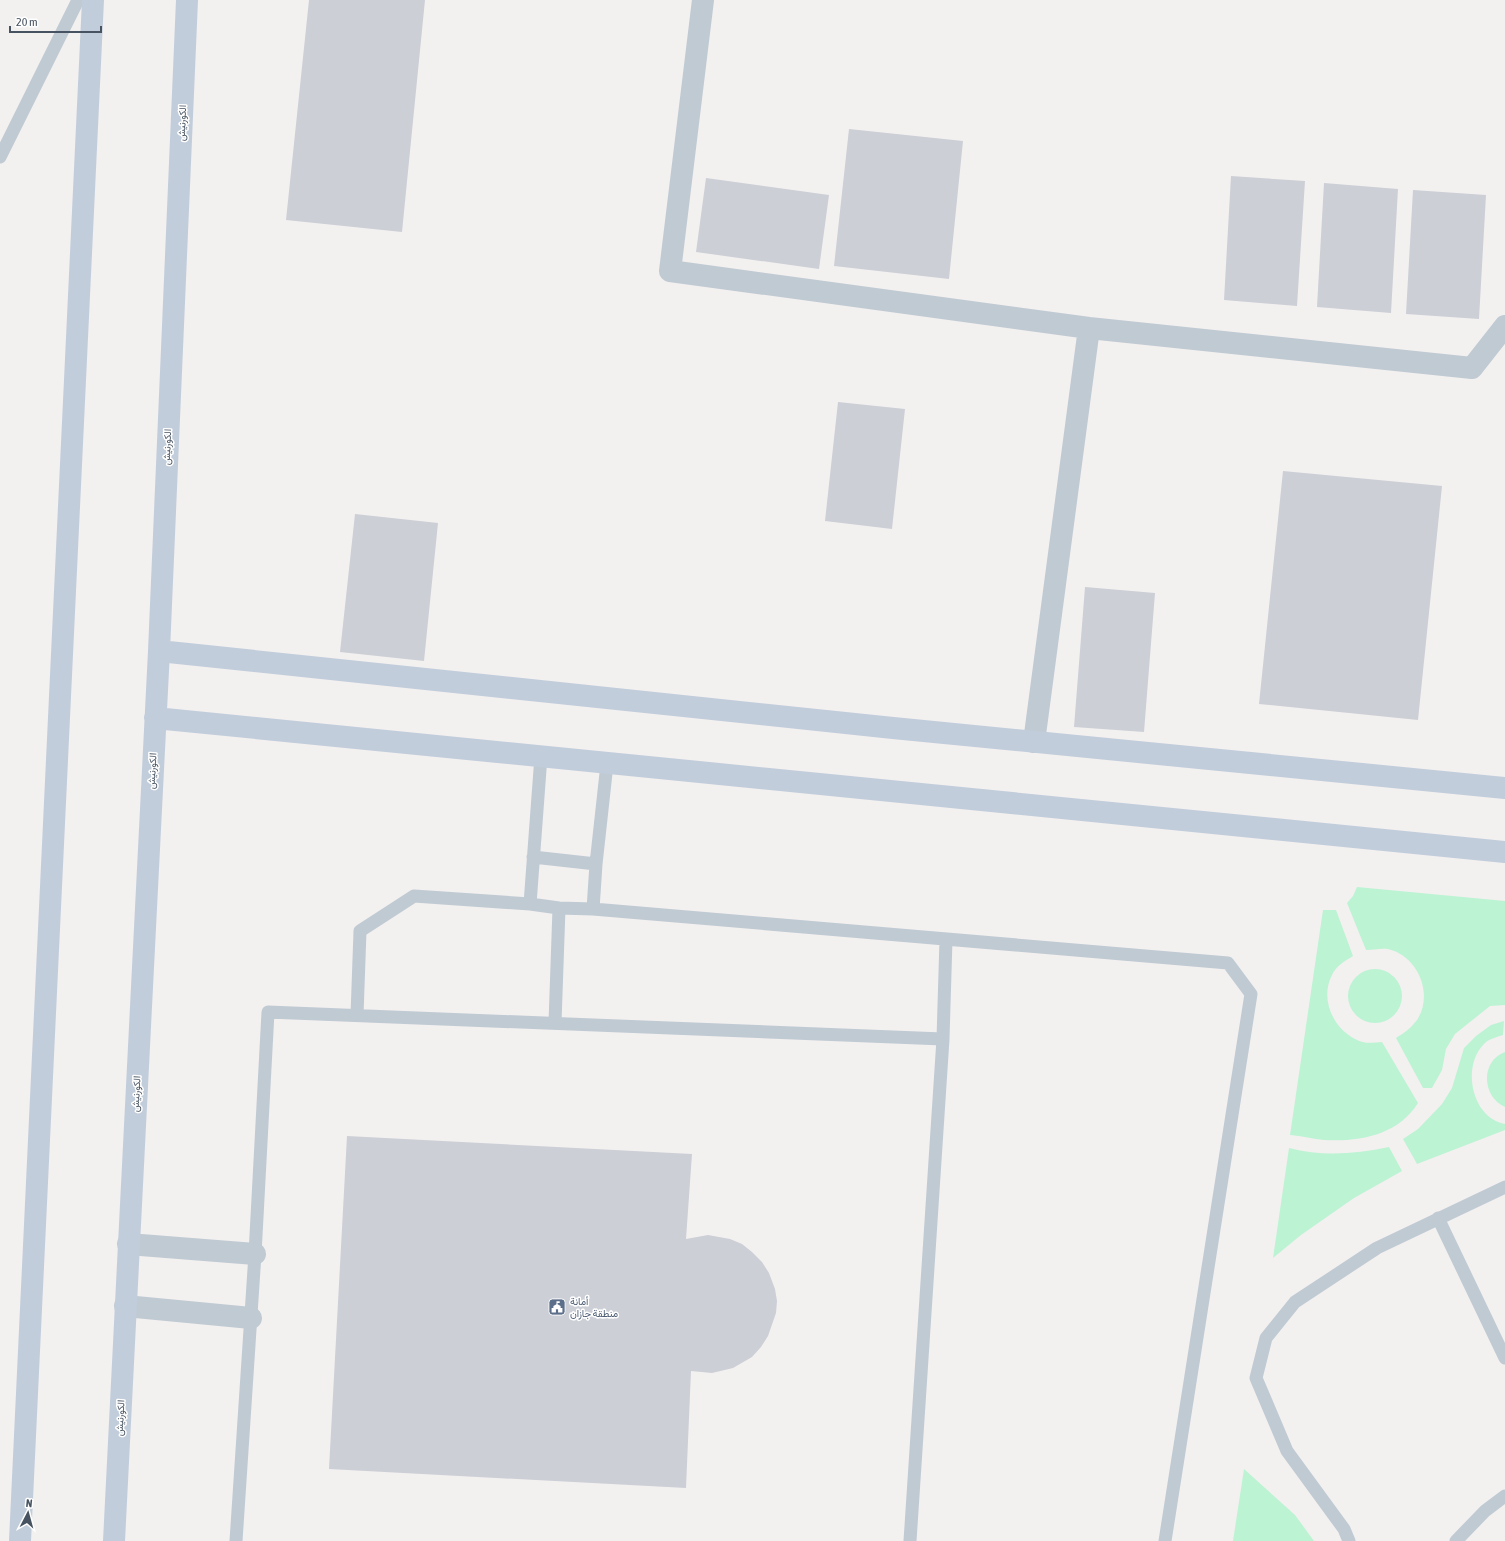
<svg xmlns="http://www.w3.org/2000/svg" width="1505" height="1541" viewBox="0 0 1505 1541" font-family="'Asap Condensed',Vazirmatn,sans-serif">
<rect width="100%" height="100%" fill="#f3f0f0"/>
<path fill="#bcf3d3" d="M1357 887 1505 901V1005L1490 1006 1455 1034 1446 1049 1442 1070 1432 1088H1423L1396 1038C1404 1033 1411 1028 1417 1020 1434 994 1418 956 1388 949 1381 948 1373 950 1366 950L1347 903 1353 896Z
M1323 910H1336L1353 956C1345 961 1336 966 1332 975 1320 998 1332 1027 1355 1039 1363 1044 1373 1043 1382 1042L1418 1103C1398 1135 1360 1142 1324 1140 1313 1139 1302 1136 1290 1135Z
M1348 996a27 27 0 1 1 54 0a27 27 0 1 1-54 0Z
M1504 1021 1503 1035C1497 1037 1488 1039 1484 1044 1461 1067 1472 1118 1505 1124V1130L1417 1164 1403 1139 1418 1129 1442 1104 1452 1088 1464 1048 1476 1036 1491 1025Z
M1505 1052V1107C1482 1097 1480 1061 1505 1052Z
M1389 1147 1402 1171 1354 1198 1301 1235 1273 1258 1289 1148C1323 1157 1355 1154 1389 1147Z
M1244 1469 1295 1515 1314 1541H1233Z"/>
<path fill="#cccfd6" d="M309 0H425L402 232 286 220Z
M849 129 963 141 949 279 834 266Z
M1231 176 1305 181 1297 306 1224 300Z
M706 178 829 195 819 269 696 252Z
M1324 183 1398 189 1391 313 1317 307Z
M1413 190 1486 195 1479 319 1406 314Z
M838 402 905 409 892 529 825 521Z
M1283 471 1442 486 1418 720 1259 704Z
M355 514 438 523 424 661 340 652Z
M1085 587 1155 593 1144 732 1074 727Z
M347 1136 692 1154 686 1239 708 1235 730 1239 742 1244 752 1252 762 1262 769 1273 775 1289 777 1301 776 1313 768 1336 761 1347 752 1357 733 1368 712 1373 691 1371 686 1488 329 1469Z"/>
<g fill="none" stroke-linecap="round" stroke-linejoin="round">
<path stroke="#c0cad3" stroke-width="13" d="M0 157 78 0
M533 857 596 864
M530 904 541 756
M593 909 596 864 607 764
M357 1015 360 931 414 896 530 904 559 908 593 909 1228 963 1251 994 1165 1541
M555 1023 559 908
M943 1039 946 939
M1438 1218 1505 1358
M236 1541 255 1254 268 1012 943 1039 910 1541
M1349 1541 1344 1529 1287 1451 1256 1378 1266 1338 1295 1302 1377 1248 1505 1187
M1456 1541 1485 1511 1505 1496"/>
<path stroke="#c0cad3" stroke-width="22" d="M703 0 670 271 1089 328 1472 368 1505 326
M1034 742 1089 328
M128 1244 255 1254
M125 1306 251 1318"/>
<path stroke="#c2cddb" stroke-width="22" d="M159 651 893 728 1505 788
M155 718 1505 852
M20 1541 93 0
M114 1541 159 651 187 0"/>
</g>
<defs>
<g id="civic-square" transform="scale(0.9)"><rect x="-9" y="-9" width="18" height="18" rx="4" fill="#5c6f8a" stroke="#fff"/><path d="M-.6-6.5H3V-4.5H.6V-3L4-1V1h2V6H-6V1h2V-1L-.6-3ZM-1.2 2.5V6h2.4V2.5Z" fill="#fff"/></g>
</defs>
<g fill-rule="evenodd">
<use href="#civic-square" x="557" y="1307"/>
</g>
<g text-anchor="middle" dominant-baseline="central" stroke-width="3" stroke-linejoin="round" paint-order="stroke">
<g font-size="10" fill="#475360" stroke="#fff">
<text transform="translate(182 123) rotate(-88)">الكورنيش</text>
<text transform="translate(167 447) rotate(-88)">الكورنيش</text>
<text transform="translate(152 771) rotate(-87)">الكورنيش</text>
<text transform="translate(136 1094) rotate(-87)">الكورنيش</text>
<text transform="translate(120 1418) rotate(-87)">الكورنيش</text>
</g>
<g font-size="10" fill="#4e5e75" stroke="#fff" text-anchor="start">
<text x="570" y="1301">أمانة<tspan x="570" dy="12">منطقة جازان</tspan></text>
</g>
</g>
<g transform="translate(28 1513) rotate(6)" stroke="#ffffff" stroke-width="3" paint-order="stroke">
<path d="M0-3L7 15L0 10L-7 15Z" fill="#475360"/>
<text y="-6" font-size="11" font-weight="bold" text-anchor="middle" fill="#475360">N</text>
</g>
<path d="M10 26v6h91v-6" fill="none" stroke="#475360" stroke-width="2"/>
<text x="16" y="26" font-size="12" fill="#475360" stroke="#ffffff" stroke-width="3" paint-order="stroke">20 m</text>
</svg>
